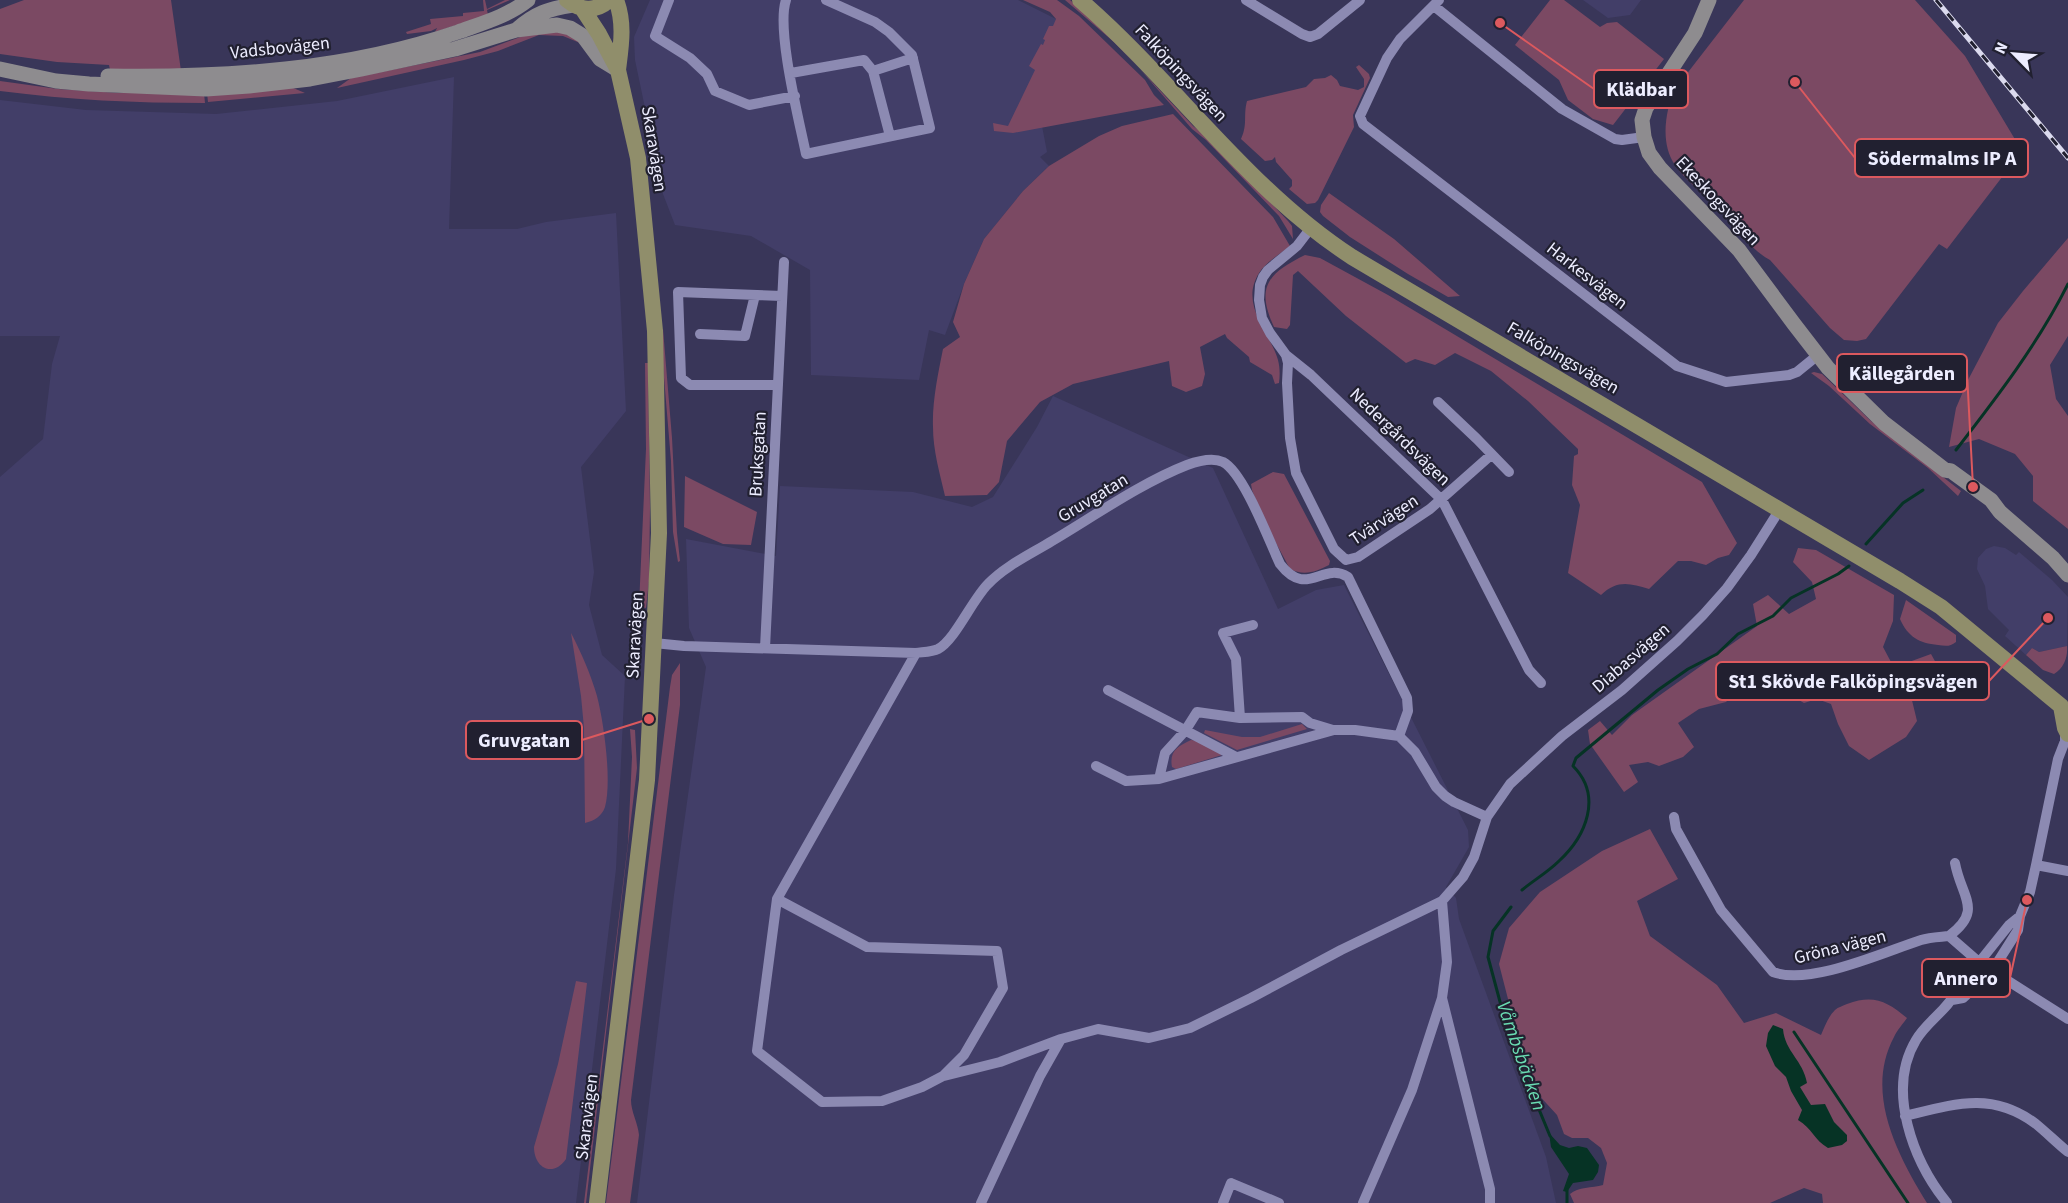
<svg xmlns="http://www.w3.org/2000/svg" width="2068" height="1203" viewBox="0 0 2068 1203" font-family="'Source Sans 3',sans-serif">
<rect width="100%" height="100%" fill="#393659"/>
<path fill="#423e68" d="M650 0H1018L1056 19 1042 126 1047 152 1040 157 1049 166 1023 191 984 239 964 284 945 335 929 330 919 380 811 375 810 270 751 236 675 225 663 194 635 60 634 37Z
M1583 0H1641L1630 15 1608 18Z
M454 77 449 229H517L546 222 616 213 626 411 581 467 594 572 589 605 602 655 625 676 616 869 576 1203H0V477L43 439 52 364 60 336H0V100L86 110 216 114 337 101Z
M1053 396 1213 468 1278 609 1316 590 1344 585 1468 830 1469 847 1446 887 1456 898 1459 919 1546 1157 1556 1203H637L674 895 706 667 689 628 686 539 776 556 780 486 913 492 972 507 993 497 1037 427Z
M1994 546 2005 548 2016 555 2019 552 2052 580 2068 597 2067 646 2039 652 2032 648 2026 655 2005 636 2009 630 1988 609 1985 586 1977 569 1978 558 1986 549Z"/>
<path fill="#7b4963" d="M24 0H171L181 71 110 70 109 65 57 62 0 54V9Z
M483 0H485L487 9 505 0H510L487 10 488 15 435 32 437 28 431 31 407 34 406 32 431 24 430 19 463 16V13L484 11Z
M1023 0H1057L1079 16 1145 80 1154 95 1164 105 1013 133 994 131 993 123 1008 126 1035 70 1029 66 1041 44 1043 45 1045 40 1043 39 1049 26H1053L1056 19 1050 12Z
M1065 0H1070L1098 24 1193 126 1210 139 1288 221 1292 226 1293 239 1279 216 1206 140 1192 129 1139 68 1114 42Z
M1550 0H1564L1600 27 1607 23 1617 22 1664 59 1613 125 1593 119 1568 100 1559 80 1515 45Z
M1744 0H1915L1965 56 2022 151 1947 249 1939 244 1866 339 1857 341 1844 340 1830 328 1770 260C1751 250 1739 230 1724 215 1711 201 1685 180 1675 165 1660 144 1665 111 1675 89Z
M542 29 568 32 580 43 563 36 539 35 498 51 464 60 337 88 351 78 480 52Z
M1359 65 1369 74 1370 78 1353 115 1354 127 1318 200 1315 203 1307 204 1289 189 1292 186V180L1276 162 1275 157 1272 160 1265 161 1241 139C1248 124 1243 116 1247 101L1306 87 1314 79 1325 78 1331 75 1337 80 1340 86 1358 90 1364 87V79L1356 67Z
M0 81 58 89 119 93H204L205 103C134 103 70 100 0 91Z
M291 87 305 93 208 102 207 93Z
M1173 114 1273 217 1290 246C1280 254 1266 262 1259 273 1239 305 1270 332 1278 360 1280 368 1280 375 1279 383L1275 384 1272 375 1250 362 1249 357 1227 338 1225 334 1200 347 1205 374 1202 386 1186 392 1172 386 1169 361 1073 384 1040 402 1007 441 999 482 987 495 945 496C940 474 933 451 933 427 932 402 938 374 943 349L960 337 953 322 964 284 984 239 1023 191 1049 166 1099 136 1122 126Z
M1329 193 1394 239 1460 296 1448 297 1408 274 1350 237 1323 216 1320 212 1321 205Z
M2068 238V336L2050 365 2056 399 2068 416V529L2033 501V476L2015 454 1979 439 1949 447 1956 408 1968 380 1998 323 2023 291Z
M1305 255 1320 258 1388 295 1702 482 1737 543 1729 555 1718 558 1706 565 1691 561H1678L1649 589C1629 583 1617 580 1601 595L1568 573 1580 505 1572 485 1574 456 1578 454V449L1528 401 1491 371 1455 353 1435 365 1415 359 1406 363 1346 316 1298 271 1293 275 1290 325 1287 329 1274 327C1255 286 1269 273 1305 255Z
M663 329 672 438 677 533 680 561 678 562 673 532 671 461 660 330Z
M645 363H648L650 508 649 581 646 608 639 606 646 449Z
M1814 372 1822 374 1871 421 1961 491 1958 496 1928 468 1870 424 1829 386 1811 373Z
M1273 472 1284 474 1330 561 1329 565C1316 572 1304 576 1290 569L1264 521 1252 490 1251 484Z
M685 476 757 512 751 545 723 544 684 527Z
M1798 548 1816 550 1894 595 1893 621 1883 647 1891 662H1909L1931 654 1936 663 1909 688 1917 721 1906 737 1869 760 1849 746 1838 724 1831 704 1817 699 1804 703 1778 688 1763 675 1744 684 1726 702 1699 709 1678 723 1694 747 1683 757 1659 766 1648 762 1629 765 1638 782 1624 792 1590 744 1588 730 1600 721 1612 735 1632 715 1757 626 1753 604 1768 595 1789 614 1816 599 1812 582 1793 562Z
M1906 600 1956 635V642C1950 647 1945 646 1938 645 1919 643 1908 637 1900 619Z
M571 633C581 652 591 675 597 696 604 723 612 781 605 807 602 816 594 821 585 823L584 728 581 696Z
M2067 646C2068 657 2064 668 2054 674L2043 670 2026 655 2032 648 2039 652Z
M680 663V705L631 1100C631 1112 638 1123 639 1135L630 1203H606L670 687 672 675Z
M1302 724 1307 729 1237 750 1204 733 1205 730 1242 737H1260Z
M630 729 635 730 637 768 586 1203H584L628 843 632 757Z
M1191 740 1198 741 1222 755 1176 769 1172 767C1169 751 1178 746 1191 740Z
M1650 829 1678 879 1637 901 1650 936 1717 985 1744 1023 1776 1013 1821 1035C1825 1026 1828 1017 1835 1010 1838 1007 1843 1006 1847 1004 1873 994 1887 1001 1907 1018 1903 1024 1897 1030 1894 1037 1864 1093 1898 1156 1927 1203H1823L1822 1194 1804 1188 1770 1203H1574L1570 1194C1578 1187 1592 1188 1603 1185L1607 1163 1601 1148 1588 1138H1572L1564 1134 1557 1115 1536 1092 1518 1038 1499 964 1509 928 1540 892 1602 851Z
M576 981 587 983 566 1159C553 1178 534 1168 534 1147L558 1064Z"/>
<path fill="#063325" d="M1773 1025 1783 1029C1785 1052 1803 1060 1807 1083L1800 1087 1811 1105 1825 1104 1834 1122 1847 1135V1141L1842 1145 1828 1148C1814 1140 1812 1128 1798 1120L1802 1110 1791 1091 1786 1077 1775 1066 1766 1046 1768 1033Z
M1549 1133 1560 1145 1569 1148 1578 1146 1587 1148 1599 1165 1598 1172 1593 1180 1573 1183 1567 1192 1563 1191 1569 1174 1551 1147Z"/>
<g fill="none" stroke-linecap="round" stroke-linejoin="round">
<path stroke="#063325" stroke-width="3" d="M1956 450C1997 397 2038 344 2068 284
M1866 544 1903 503 1923 490
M1522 890C1534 880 1548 872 1559 861 1586 836 1603 796 1573 766L1576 758 1658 690 1688 669 1717 654 1738 634 1773 616 1791 598 1838 574 1849 566
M1511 907 1493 931 1488 957 1510 1039 1550 1136
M1794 1032 1908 1203
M1567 1203V1190"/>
<path stroke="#8c8ab2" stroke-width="10" d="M669 0 655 36 690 58 707 74 715 91 749 105 795 96
M786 0C776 29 799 120 806 154L930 128 912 55 889 32 875 22 826 0
M1246 0 1302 34 1310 37 1318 34 1360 0
M1439 0 1400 39 1387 58 1360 116 1363 124 1677 366 1726 382 1789 375 1797 372 1818 355
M1434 6 1562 109 1615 139 1622 140 1644 137
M873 71 890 136
M791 73 864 60 873 71 913 58
M1310 229 1297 246 1268 270 1263 277 1260 285 1259 300 1262 318 1270 333 1286 355 1288 363 1287 383 1290 438 1296 473 1334 549 1346 560 1358 557 1430 509 1491 455
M700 334 745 336 755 295
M1286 355 1311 375 1442 500 1529 670 1541 683
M778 385H690L681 378 678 292 782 296
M1438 402 1477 439 1509 472
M654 643 684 646 916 653C923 652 932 652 938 649 955 640 972 600 988 584 1005 566 1031 554 1052 541 1094 516 1143 482 1187 465 1198 461 1212 457 1223 462 1244 473 1269 541 1280 564 1307 599 1322 561 1348 577L1407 698 1408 711 1399 736 1415 752 1436 787 1445 796 1454 802 1487 817
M765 648 784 262
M1108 690 1236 757
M1240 718 1236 659 1223 633 1253 625
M1096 766 1126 781 1159 779 1334 730H1355L1399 736
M1159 779 1165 753 1185 731 1197 712 1240 718 1302 717 1310 723 1333 730
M1674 817 1676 829 1721 910 1773 972C1810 986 1884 952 1921 940 1930 937 1940 937 1949 936L1980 963 2068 1019
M2036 865 2068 871
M777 899 867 947 997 951 1003 988 964 1055 943 1076 922 1087 882 1101 822 1102 757 1051 777 899 916 653
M1949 936C1984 910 1961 897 1955 863
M1442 998 1490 1189V1203
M1952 1000 1963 998 1992 971 2018 930 2020 916 2030 892 2036 865 2058 759 2065 741V729
M944 1076 1000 1062 1061 1039
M1905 1116C1954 1104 1992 1091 2036 1124 2047 1133 2057 1143 2068 1152
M981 1203 1040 1076 1061 1039 1098 1029 1149 1038 1190 1028 1251 998 1341 950 1442 901 1463 877 1474 857 1487 817 1510 784 1562 736 1622 690 1677 641 1703 615 1727 588 1751 555 1780 509
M1223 1203 1231 1183 1279 1203
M1363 1203 1412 1090 1442 998 1447 962 1442 901
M1947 1203C1913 1161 1886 1090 1916 1040 1927 1021 1948 1010 1957 990L2009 925 2020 916"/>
<path stroke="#8e8c8f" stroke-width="15" d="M1709 0 1695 33 1646 108 1642 120 1644 137 1649 153 1660 168 1739 250 1794 324 1828 368 1884 423 1945 470 1951 471 1991 500 2000 512 2053 558 2068 575
M516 30C535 13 548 9 573 5
M0 69 56 81 89 84 206 89 249 86 310 79 362 69 455 49 516 30 557 25 570 28 583 36 600 59 618 70
M108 76C226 78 347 70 458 32 483 23 508 16 528 0"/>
<path stroke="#908e6b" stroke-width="16" d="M567 0C580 11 596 12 609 0
M616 0C625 23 621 46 618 70
M1080 0C1175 82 1246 188 1352 257L1900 581 1941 607 2061 706
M582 8 599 34 618 70 638 158 655 331 659 533 647 780 597 1203
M2061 706 2065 728 2068 734"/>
<g stroke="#dbdaee" stroke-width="5">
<path id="rail" d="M1936 0 2068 158"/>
</g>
<use href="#rail" stroke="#212030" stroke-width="3" stroke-dasharray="9" stroke-linecap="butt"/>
</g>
<g text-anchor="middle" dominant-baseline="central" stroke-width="4.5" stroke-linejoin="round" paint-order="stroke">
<g font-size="18" fill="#ededff" stroke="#212030">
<text transform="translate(280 48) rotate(-6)">Vadsbovägen</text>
<text transform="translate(1181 73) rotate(47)">Falköpingsvägen</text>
<text transform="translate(654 149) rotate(81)">Skaravägen</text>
<text transform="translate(1718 201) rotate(47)">Ekeskogsvägen</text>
<text transform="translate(1587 276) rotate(38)">Harkesvägen</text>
<text transform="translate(1563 358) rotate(30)">Falköpingsvägen</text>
<text transform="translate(1400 437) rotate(44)">Nedergårdsvägen</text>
<text transform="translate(758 454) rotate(-87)">Bruksgatan</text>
<text transform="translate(1093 498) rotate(-31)">Gruvgatan</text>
<text transform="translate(1384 520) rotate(-33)">Tvärvägen</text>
<text transform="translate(635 635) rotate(-87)">Skaravägen</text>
<text transform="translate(1631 658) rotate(-41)">Diabasvägen</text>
<text transform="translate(1840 947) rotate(-14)">Gröna vägen</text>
<text transform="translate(587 1117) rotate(-83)">Skaravägen</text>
</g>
<g font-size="20" font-style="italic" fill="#6adbb2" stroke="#212030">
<text transform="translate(1521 1056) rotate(71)">Våmbsbäcken</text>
</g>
</g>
<path fill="none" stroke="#dc595e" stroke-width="2" d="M1500 23L1594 89M1795 82L1855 158M1973 487L1967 373M2048 618L1989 681M649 719L582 740M2027 900L2010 978"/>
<g fill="#dc595e" stroke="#212030" stroke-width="2">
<circle cx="1500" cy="23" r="6"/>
<circle cx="1795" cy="82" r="6"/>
<circle cx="1973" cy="487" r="6"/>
<circle cx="2048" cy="618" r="6"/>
<circle cx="649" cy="719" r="6"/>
<circle cx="2027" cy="900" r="6"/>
</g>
<g fill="#212030" stroke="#dc595e" stroke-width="2">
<rect x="1594" y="70" width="94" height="38" rx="6"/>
<rect x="1855" y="139" width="173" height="38" rx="6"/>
<rect x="1837" y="354" width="130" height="38" rx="6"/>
<rect x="1716" y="662" width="273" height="38" rx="6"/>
<rect x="466" y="721" width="116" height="38" rx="6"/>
<rect x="1922" y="959" width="88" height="38" rx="6"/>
</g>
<g font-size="20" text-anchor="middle" font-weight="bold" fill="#ededff">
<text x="1641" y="96">Klädbar</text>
<text x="1942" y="165">Södermalms IP A</text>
<text x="1902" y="380">Källegården</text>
<text x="1853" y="688">St1 Skövde Falköpingsvägen</text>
<text x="524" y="747">Gruvgatan</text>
<text x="1966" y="985">Annero</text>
</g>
<g transform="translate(2014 54) rotate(295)" stroke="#212030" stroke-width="4.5" paint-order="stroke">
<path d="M0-4.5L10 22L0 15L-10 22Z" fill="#ededff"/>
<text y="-9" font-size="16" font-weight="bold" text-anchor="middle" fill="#ededff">N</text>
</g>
</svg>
